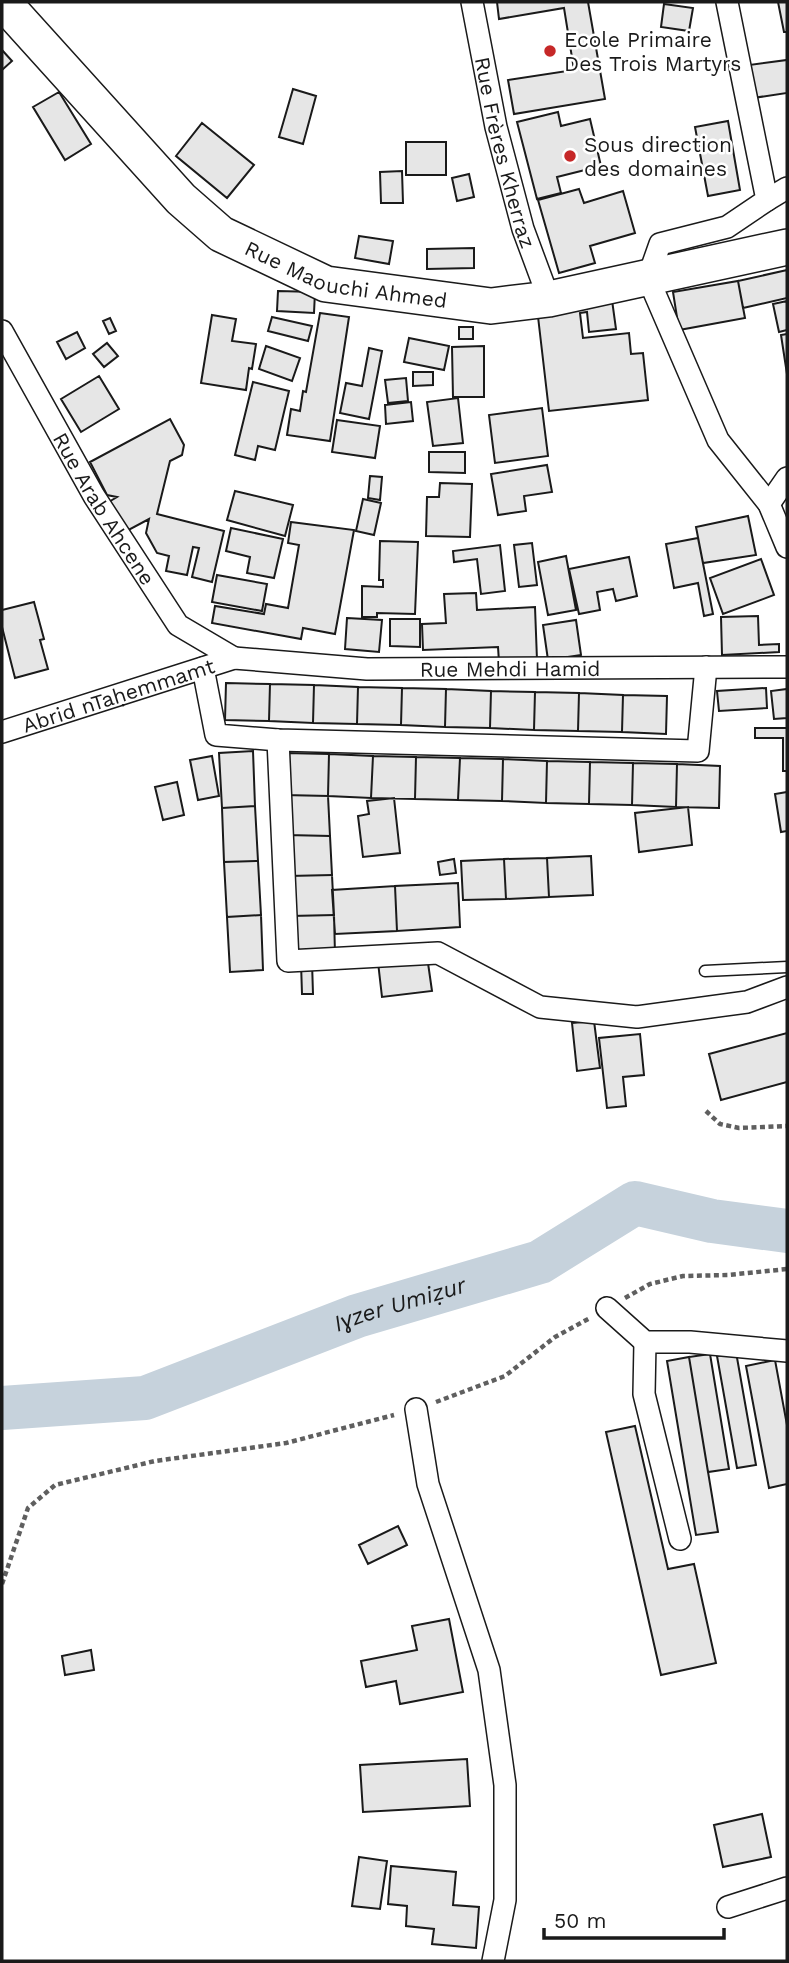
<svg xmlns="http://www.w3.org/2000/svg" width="789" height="1963" viewBox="0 0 789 1963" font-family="'Work Sans',sans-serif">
<rect width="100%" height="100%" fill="#fff"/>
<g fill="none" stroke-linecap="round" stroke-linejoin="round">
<path stroke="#c6d2dc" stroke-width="44" id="s1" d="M2 1408 145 1398 357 1316 540 1262 635 1203 712 1221 787 1231"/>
</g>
<path fill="#e6e6e6" stroke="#1a1a1a" stroke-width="2" d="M497 2H588L605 99 514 114 508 80 574 70 564 8 499 19Z
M778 2H787V32H784Z
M664 4 693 8 689 31 661 27Z
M2 50 12 61 2 70Z
M787 60V93L753 98 749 65Z
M293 89 316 96 303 144 279 137Z
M59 92 91 144 65 160 33 107Z
M558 112 561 126 590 119 601 166 557 177 561 193 537 199 517 122Z
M728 121 740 190 708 196 695 127Z
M202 123 254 165 227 198 176 156Z
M406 142H446V175H406Z
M402 171 403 203H381L380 172Z
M469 174 474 197 457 201 452 178Z
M579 189 584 203 623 191 635 233 590 246 595 263 559 273 538 200Z
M359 236 393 241 389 264 355 258Z
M474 248V268L427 269V249Z
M787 270V298L743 308 738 281Z
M738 281 745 318 679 330 673 292Z
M278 291 315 292 314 313 277 311Z
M612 300 616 329 589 332 587 312 580 313 583 338 629 333 631 354 643 353 648 400 549 411 537 308Z
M787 301V330L779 332 773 304Z
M320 313 349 317 330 441 287 435 291 409 300 411 303 391 306 392Z
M212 315 236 319 232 341 256 344 252 369 249 368 246 390 201 383Z
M272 317 312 326 308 341 268 331Z
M110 318 116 331 109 334 103 321Z
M459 327H473V339H459Z
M77 332 85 348 66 359 57 342Z
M787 334V374L781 335Z
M409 338 449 346 444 370 404 362Z
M107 343 118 356 104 367 93 354Z
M266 346 300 358 292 381 259 369Z
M484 346V397H453L452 347Z
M369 348 382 351 369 419 340 413 346 383 362 386Z
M413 372H433V385L413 386Z
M99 376 119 409 81 432 61 399Z
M406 378 408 401 388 403 385 380Z
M253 382 289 391 275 450 258 446 255 460 235 455Z
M458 398 463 443 433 446 427 402Z
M411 402 413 421 386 424 385 405Z
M542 408 548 456 495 463 489 415Z
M170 419 184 445 182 455 170 461 157 514 224 531 212 582 192 577 199 548 193 547 187 575 166 571 169 556 157 553 146 533 149 519 123 533 107 503 117 497 107 495 90 462Z
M337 420 380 426 375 458 332 452Z
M429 452H465V473L429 472Z
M547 465 552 492 524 496 526 511 498 515 491 474Z
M370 476 382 477 380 500 368 498Z
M440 483 472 484 470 537 426 536 427 497H439Z
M235 491 293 505 285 536 227 520Z
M363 499 381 503 374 535 356 531Z
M748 516 756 555 703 563 696 527Z
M291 522 354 530 335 634 303 628 301 639 212 623 215 606 264 614 266 604 288 608 299 545 288 543Z
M231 528 283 539 274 578 247 573 250 557 226 551Z
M698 538 713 614 704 616 698 583 674 588 666 544Z
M380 541 418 542 415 614 377 613V617H362V586L383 587V580H379Z
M532 543 537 585 519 587 514 545Z
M500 545 505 591 481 594 477 559 454 562 453 551Z
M566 556 576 610 548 615 538 562Z
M629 557 637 596 616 601 613 589 597 592 600 610 579 614 569 569Z
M761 559 774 595 723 614 710 578Z
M217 575 267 584 262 611 212 602Z
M476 593 477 610 535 607 537 660 499 662 498 647 423 650 422 624 446 623 444 594Z
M34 602 44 639 40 640 48 669 15 678 2 627V610Z
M758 616 759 645 779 644V652L722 655 721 617Z
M347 618 382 620 379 652 345 649Z
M390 619H420V647L390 646Z
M576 620 581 655 548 660 543 625Z
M226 683 270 684 269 721 225 720Z
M270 684 314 685 313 723 269 721Z
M314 685 358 687 357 724 313 723Z
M358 687 402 688 401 725 357 724Z
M402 688 446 689 445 727 401 725Z
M766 688 767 708 719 711 717 691Z
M446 689 491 691 490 728 445 727Z
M787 689V718L774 719 771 691Z
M491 691 535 692 534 730 490 728Z
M535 692 579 693 578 731 534 730Z
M579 693 623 695 622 732 578 731Z
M623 695 667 696 666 734 622 732Z
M755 728H787V771H783V738H755Z
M253 751 255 806 222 808 219 753Z
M285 753 329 754 328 796 284 795Z
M329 754 373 756 371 798 328 796Z
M212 756 219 796 198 800 190 760Z
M373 756 416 757 415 799 371 798Z
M416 757 460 758 458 800 415 799Z
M460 758 503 759 502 801 458 800Z
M503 759 547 761 546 803 502 801Z
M547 761 590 762 589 804 546 803Z
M590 762 633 763 632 805 589 804Z
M633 763 677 764 676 807 632 805Z
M677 764 720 766 719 808 676 807Z
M177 782 184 815 163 820 155 787Z
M787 792V831L781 832 775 794Z
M284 795 328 796 330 836 287 835Z
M394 798 400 853 363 857 358 816 369 814 367 801Z
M255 806 258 861 224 862 222 808Z
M688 807 692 845 639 852 635 813Z
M287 835 330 836 332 875 289 876Z
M591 856 593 895 549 897 547 858Z
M547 858 549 897 506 899 504 859Z
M454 859 456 873 440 875 438 862Z
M504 859 506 899 463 900 461 861Z
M258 861 261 915 227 917 224 862Z
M332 875 334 915 291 916 289 876Z
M458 883 460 927 397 931 395 886Z
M395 886 397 931 335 934 332 890Z
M261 915 263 970 230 972 227 917Z
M334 915 335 954 293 956 291 916Z
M427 956 432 991 382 997 378 962Z
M312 962 313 994H302L301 963Z
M594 1021 600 1068 577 1071 572 1023Z
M787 1033V1082L721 1100 709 1054Z
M640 1034 644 1075 623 1077 626 1106 607 1108 599 1038Z
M736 1352 756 1465 737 1468 717 1356Z
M710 1354 729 1469 708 1472 689 1357Z
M689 1357 718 1532 696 1535 667 1361Z
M775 1360 787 1425V1484L769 1488 746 1366Z
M635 1426 668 1569 694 1564 716 1663 661 1675 606 1432Z
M398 1526 407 1545 368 1564 359 1545Z
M449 1619 463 1692 400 1704 396 1681 366 1687 361 1661 417 1650 412 1626Z
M91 1650 94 1670 65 1675 62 1656Z
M467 1759 470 1806 363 1812 360 1765Z
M762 1814 771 1857 723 1867 714 1825Z
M359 1857 387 1861 380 1909 352 1906Z
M391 1866 456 1872 453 1905 479 1907 476 1948 432 1944 434 1929 406 1926 407 1906 388 1904Z"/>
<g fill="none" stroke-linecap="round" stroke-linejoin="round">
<g stroke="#1a1a1a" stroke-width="13">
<path id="lane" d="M705 971 787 967"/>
</g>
<g stroke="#1a1a1a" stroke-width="24">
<g id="street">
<path id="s2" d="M472 2 496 127 523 229 549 299"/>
<path d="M727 2 767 200 727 227 660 244 648 278 718 440 769 504 787 547"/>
<path d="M767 200 787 188"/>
<path id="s3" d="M2 331 94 496 178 625 234 658"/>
<path d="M769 504 787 478"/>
<path d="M203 668 216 735 278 740 698 751 706 667"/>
<path id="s4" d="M2 732 234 658 367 669 787 667"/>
<path d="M278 740 288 961 438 953 540 1007 637 1017 747 1002 787 987"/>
<path d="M607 1308 645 1342H690L787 1351"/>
<path d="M645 1342 644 1394 680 1539"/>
<path d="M416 1409 428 1484 489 1670 505 1785V1900L493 1961"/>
<path d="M728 1907 787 1888"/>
</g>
</g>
<g stroke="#1a1a1a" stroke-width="38">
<g id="primary">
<path id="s5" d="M3 2 181 199 221 234 326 284 491 306 549 299 787 247"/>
</g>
</g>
<path stroke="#5f5f5f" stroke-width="4.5" stroke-dasharray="5 3.5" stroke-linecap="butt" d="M706 1111 720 1124 739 1128 787 1126
M625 1298 650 1284 683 1276 728 1275 787 1269
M436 1402 505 1376 555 1337 590 1318
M2 1584 28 1508 55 1485 155 1461 286 1443 394 1415"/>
<use href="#lane" stroke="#fff" stroke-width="10"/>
<use href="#street" stroke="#fff" stroke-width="21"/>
<use href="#primary" stroke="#fff" stroke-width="35"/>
</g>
<g fill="#c62828" stroke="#fff" stroke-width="2.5">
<circle cx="550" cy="51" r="7"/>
<circle cx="570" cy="156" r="7"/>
</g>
<g text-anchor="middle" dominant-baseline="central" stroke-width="5" stroke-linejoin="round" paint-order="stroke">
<g font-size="21" fill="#1a1a1a" stroke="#fff" text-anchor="start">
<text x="564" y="39">Ecole Primaire<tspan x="564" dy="24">Des Trois Martyrs</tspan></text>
<text x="584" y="144">Sous direction<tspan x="584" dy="24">des domaines</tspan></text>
</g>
<g font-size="21" fill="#1a1a1a" stroke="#fff">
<text stroke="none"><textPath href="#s2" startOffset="154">Rue Frères Kherraz</textPath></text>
<text stroke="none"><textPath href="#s5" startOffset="452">Rue Maouchi Ahmed</textPath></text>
<text stroke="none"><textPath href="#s3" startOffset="205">Rue Arab Ahcene</textPath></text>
<text stroke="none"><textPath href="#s4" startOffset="520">Rue Mehdi Hamid</textPath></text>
<text stroke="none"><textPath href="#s4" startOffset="122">Abrid nTaḥemmamt</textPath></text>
</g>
<g font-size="23" font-style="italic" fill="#1a1a1a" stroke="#fff">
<text stroke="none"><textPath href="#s1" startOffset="415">Iɣzer Umiẓur</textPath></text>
</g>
</g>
<rect width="789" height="1963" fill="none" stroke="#1a1a1a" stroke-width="7"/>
<path d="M544 1928v10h180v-10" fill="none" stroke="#1a1a1a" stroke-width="3.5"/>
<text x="554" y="1928" font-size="21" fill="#1a1a1a" stroke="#ffffff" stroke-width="5" paint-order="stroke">50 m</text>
</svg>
